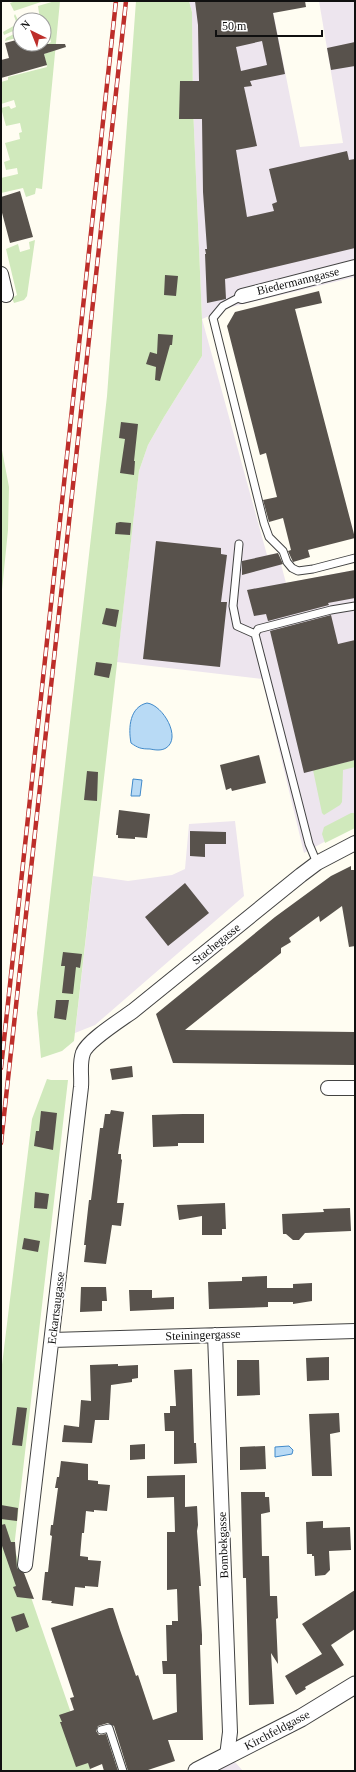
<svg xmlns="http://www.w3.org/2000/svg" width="356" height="1772" viewBox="0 0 356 1772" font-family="'Times New Roman',serif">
<rect width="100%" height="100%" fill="#fffdf2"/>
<path fill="#ede5ee" d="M189 1H271L300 147 343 143 319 1H355V277L231 307 202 319 267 555 278 553 286 583 355 570V825L304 853 262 679 117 662 139 471 148 445 164 417 202 356V319L193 106 192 12Z
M235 821 244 896 95 1025 75 1033 93 876 128 881 172 875 185 869 189 824Z
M235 1762 243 1771H215Z"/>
<path fill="#d0e9bc" d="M16 1H44L14 11 10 3Z
M55 1H60L42 189 36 188 35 194 26 197 23 188 1 193V178L18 174 17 168 6 170 4 162 10 160 5 143 20 139 19 133 22 132 20 123 6 126 1 108 9 106 11 109 16 107 14 100 1 104V82L8 80V77L47 67 44 54 50 52 48 44 51 42 48 31 44 32V20H40L38 6Z
M136 1H189L192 12 193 106 202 319V356L164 417 148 445 139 471 74 1041 62 1051 41 1058 37 1013 107 396Z
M15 14 20 24V28L4 35 3 32 17 24 14 16Z
M20 31V37L5 41 6 38Z
M35 240 27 296 24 300 14 303 12 298 17 295 6 249 18 244 20 252 30 249 29 242Z
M1 445 9 487 8 530 1 600Z
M355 760V767L343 770 342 802 340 805 324 815 322 813 313 770Z
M351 813H355V828L325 843 322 834 324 827Z
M47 1079 51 1080H68L14 1548 91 1771H1V1373L32 1119Z"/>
<path fill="#b8daf5" stroke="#418aca" d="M147 703C163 705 182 738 166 748 161 751 155 750 150 749 141 749 138 748 131 743 128 727 130 707 147 703Z
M133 779 142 780 140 796H131Z
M289 1446 293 1450 292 1454 275 1457V1447Z"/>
<path fill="#58524c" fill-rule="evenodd" d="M195 1H305L306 7 273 13 285 74 250 81 252 86 244 87 257 146 236 150 247 217 274 211 272 204 277 202 269 169 347 151 349 160 355 159V248L225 279 226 299 207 303 205 254H206L205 249H207L203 192 202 119H179L180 81H199L198 25ZM262 41 267 65 241 71 236 47Z
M20 39V44H65L66 47 44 54 47 65 1 78V60L9 58 5 43Z
M355 42V66L331 70 327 48Z
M20 191 33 237 10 243 1 209V197Z
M165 275 178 276 176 296 164 295Z
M319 291 322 303 295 309 355 538 308 550 310 557 293 562 288 551 291 550 283 518 269 522 263 500 277 497 266 453 260 455 227 326 235 312Z
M158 334 173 335 172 345H170L160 381 155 380 156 367 146 364 150 352 157 354Z
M121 422 138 424 134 461H135L134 475 120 473 125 439 119 438Z
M120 522 131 523 130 535 115 534 116 523Z
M156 541 221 548V554L227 555 221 602H227L220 667 143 659Z
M278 553 283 564 242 575V561Z
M355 570V598L328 603 329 605 268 621 266 614 254 616 247 590Z
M106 608 119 610 116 627 102 624Z
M331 615 338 644 355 640V760L304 773 270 631Z
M96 662 112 664 109 678 94 675Z
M259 755 266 783 232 791 231 788 226 790 220 765Z
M87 771 98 772 97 801 84 800Z
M119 810 150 814 147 838 135 837V839L118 838V835H116Z
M190 831 226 832V844H205V857L190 856Z
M351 866V870H355V946L349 947 342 906 320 922 319 916 289 938 291 942 281 948V953L185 1030 355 1032V1065L173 1063 156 1014 275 917 331 876Z
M185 883 209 913 168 946 145 917Z
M63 952 82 954 80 968 76 967 73 994 62 993 65 966H61Z
M56 1000H69L66 1020 54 1018Z
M132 1066 133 1077 112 1080 110 1069Z
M111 1110 124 1112 118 1154H121V1159L122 1160 117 1203H124L121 1226 112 1225 106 1264 84 1262 86 1245H84L89 1200H91L100 1128H103L105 1114H110Z
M41 1111 57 1113 53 1150 34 1146 36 1131H39Z
M183 1114H204V1143H178V1146L153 1147 152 1115Z
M35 1192 49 1194 47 1209 34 1208Z
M225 1203 226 1229H222V1235H202V1216L179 1220 177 1205Z
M350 1208 351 1231 305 1233 299 1240H293L286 1234H283L282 1214 324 1212 323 1209Z
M24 1238 40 1241 38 1252 22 1249Z
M267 1276V1288H293V1284L312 1283V1301L293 1304V1302H268V1307L209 1309 208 1282 242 1281V1277Z
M81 1287H106L107 1301H102V1311L80 1312Z
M129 1290H152V1298L174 1297V1309L130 1311Z
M329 1357V1380L307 1381 306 1358Z
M237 1360H259L260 1395 237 1396Z
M118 1364V1366L138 1365V1378L132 1379V1382L111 1385 109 1420H95L92 1443 62 1442 64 1425 79 1427 81 1400 91 1401 90 1365Z
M192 1369 194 1443H196L197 1463 174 1464V1431H165L164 1413H170V1406H176L174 1370Z
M17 1407 27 1408 22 1446 12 1445Z
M339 1413 340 1432 330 1434 332 1476H312L309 1414Z
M145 1444V1459L130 1460V1445Z
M265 1446 266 1469 240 1470V1447Z
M61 1461 88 1464V1480L98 1481V1484L110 1485 107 1511 94 1510V1512L86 1511 84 1533H82L80 1556 88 1557V1560L101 1561 98 1587 85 1586V1588L75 1587 73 1606 51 1603 52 1601 42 1600 45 1572H48L52 1536 50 1535 51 1525H53L58 1488H55L57 1477H59Z
M185 1475V1507L197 1506 198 1525 197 1531 201 1586H199L202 1635V1645H200L203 1740H168L175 1761 145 1771H128L114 1726 108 1723 98 1726 96 1731 99 1735 106 1734 118 1771H104L102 1764 90 1769 88 1763 76 1767 60 1722H62L59 1715 74 1710 70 1698 74 1697 51 1628 109 1608H113L120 1630 136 1676 138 1675 153 1720 177 1712 176 1674H163L162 1661H167L166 1625H172V1621H178L177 1589 167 1590V1532H175L174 1497 147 1498V1476Z
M241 1492H265V1497H269L270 1512 261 1514 262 1556H269L270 1596H277L278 1618 276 1619 278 1664 271 1653 274 1704 249 1705 246 1578H243Z
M1 1505 18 1508 17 1521 1 1519Z
M323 1521V1528L350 1527 351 1550 329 1551 330 1570 325 1575 315 1576 314 1556H312V1554H307L306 1522Z
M5 1524 11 1542H15L17 1568 24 1573 34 1599 17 1597 13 1587 16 1586 1 1543V1525Z
M355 1590V1629L331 1645 344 1665 305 1687 306 1689 296 1695 285 1676 322 1654 302 1624Z
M24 1613 29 1627 16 1632 11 1617Z"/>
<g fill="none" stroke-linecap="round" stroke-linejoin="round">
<g stroke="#434343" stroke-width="9">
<path id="service" d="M242 296 223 306 213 318 264 523 269 537 283 551 287 562 292 568 298 571 313 569 355 558
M239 544 233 606 237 626 255 634
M317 863 309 844 255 634 258 629 331 610 355 606
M101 1730 109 1728 123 1771"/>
</g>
<g stroke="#434343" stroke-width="16">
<path id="minor" d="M1 274 6 295
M242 296 355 267
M328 1088H355
M215 1335 230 1732 227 1756
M52 1340 355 1331
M25 1565 81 1087C82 1076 79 1064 83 1053 87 1041 122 1019 133 1011L301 875 317 863 355 843"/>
</g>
<g stroke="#434343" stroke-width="19">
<path id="tertiary" d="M197 1771 301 1718 355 1685"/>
</g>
<use href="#service" stroke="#fff" stroke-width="7"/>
<use href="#minor" stroke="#fff" stroke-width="14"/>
<use href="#tertiary" stroke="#fff" stroke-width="17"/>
<g stroke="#bd2e2a" stroke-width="4.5">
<path id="rail" d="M1 1068 116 1
M1 1143 126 1"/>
</g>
<use href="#rail" stroke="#fff" stroke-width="3" stroke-dasharray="9" stroke-linecap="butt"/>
</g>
<g text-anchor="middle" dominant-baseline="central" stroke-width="4" stroke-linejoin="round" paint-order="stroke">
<g font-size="12" fill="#101010" stroke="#fff">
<text transform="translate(298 281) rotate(-14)">Biedermanngasse</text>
<text transform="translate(216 944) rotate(-39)">Stachegasse</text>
<text transform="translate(56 1308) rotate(-83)">Eckartsaugasse</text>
<text transform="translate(203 1335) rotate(-2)">Steiningergasse</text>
<text transform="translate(223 1545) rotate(-92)">Bombekgasse</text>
<text transform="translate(277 1730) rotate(-28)">Kirchfeldgasse</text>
</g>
</g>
<rect width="356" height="1772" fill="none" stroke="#101010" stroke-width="4"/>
<g transform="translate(32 32) rotate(317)"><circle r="19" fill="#ffffff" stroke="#9f9f9f"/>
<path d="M0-3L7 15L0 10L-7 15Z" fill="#bd2e2a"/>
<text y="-6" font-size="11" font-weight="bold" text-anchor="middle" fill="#101010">N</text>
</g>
<path d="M216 30v6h106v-6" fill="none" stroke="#101010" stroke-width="2"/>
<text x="222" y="30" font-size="12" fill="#101010" stroke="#ffffff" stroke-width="3" paint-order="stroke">50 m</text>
</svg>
